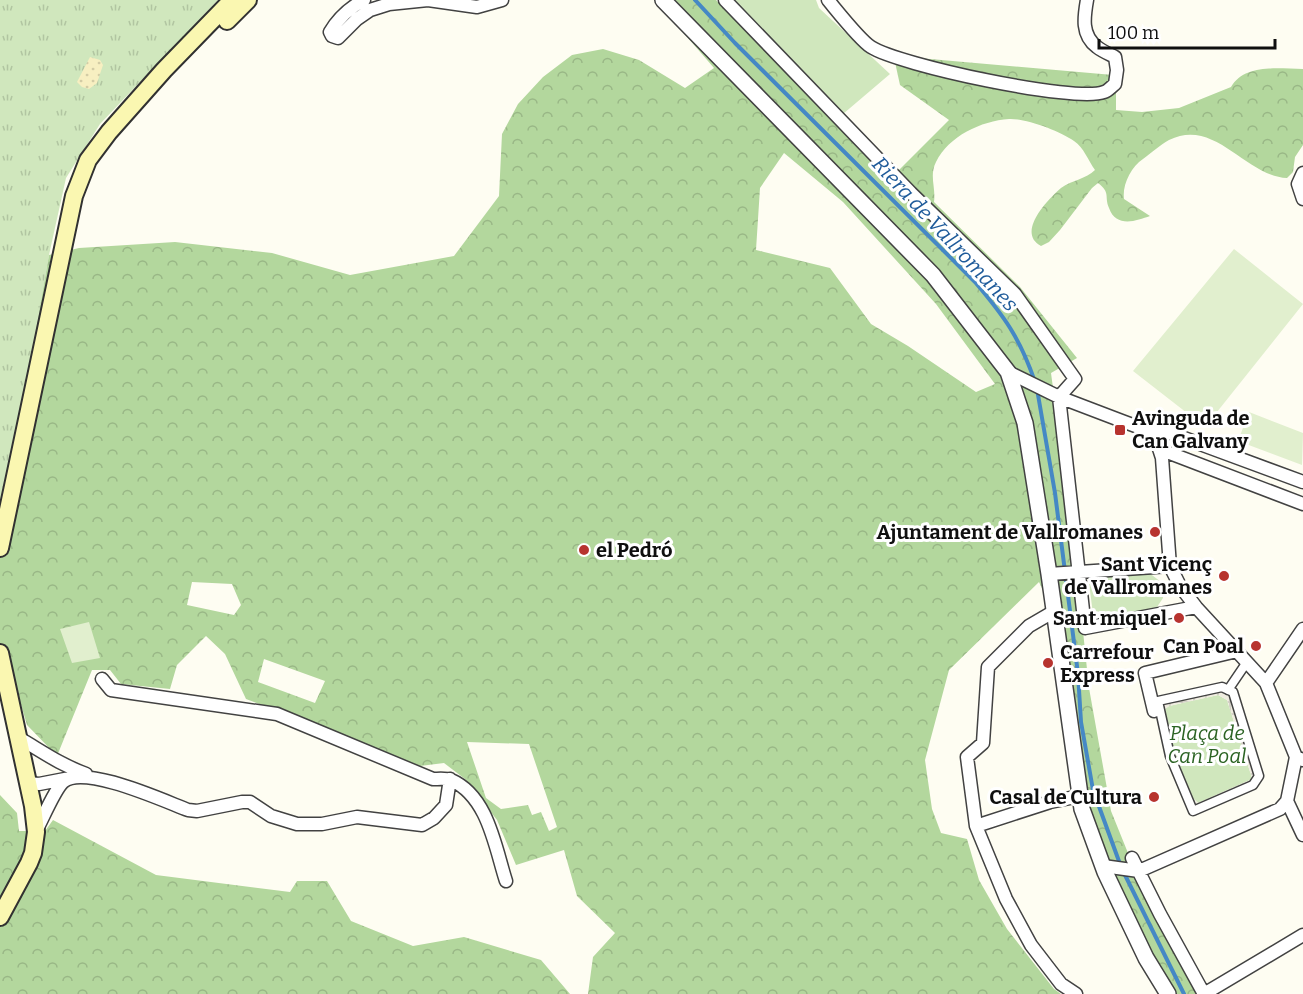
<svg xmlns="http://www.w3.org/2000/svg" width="1303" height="994" viewBox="0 0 1303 994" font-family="Bitter,serif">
<defs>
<pattern id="grass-tufts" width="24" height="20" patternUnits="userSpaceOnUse" patternTransform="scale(1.5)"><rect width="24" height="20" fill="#d0e7bd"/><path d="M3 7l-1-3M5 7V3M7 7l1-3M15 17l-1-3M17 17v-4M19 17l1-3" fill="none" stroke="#b1c5a1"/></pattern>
<pattern id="forest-crowns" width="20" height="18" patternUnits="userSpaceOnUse" patternTransform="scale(1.5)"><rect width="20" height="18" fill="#b3d79d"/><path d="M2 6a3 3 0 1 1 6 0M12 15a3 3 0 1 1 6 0" fill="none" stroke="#99b786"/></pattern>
<pattern id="sand-dots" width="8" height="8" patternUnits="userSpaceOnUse" patternTransform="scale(1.5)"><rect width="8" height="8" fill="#f7efc1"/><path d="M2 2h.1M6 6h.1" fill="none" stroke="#d3cca5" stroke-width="1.8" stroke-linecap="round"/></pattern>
<pattern id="plaza-grid" width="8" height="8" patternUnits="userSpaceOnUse" patternTransform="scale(1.5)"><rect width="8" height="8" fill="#efece0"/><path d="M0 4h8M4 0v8" fill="none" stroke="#ccc9bf"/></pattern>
</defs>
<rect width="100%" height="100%" fill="#fefdf2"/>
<path fill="url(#grass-tufts)" d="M0 0H218L100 124 66 178 49 255 0 533Z"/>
<path fill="url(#forest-crowns)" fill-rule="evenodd" d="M655 0H716L891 178 949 120 900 85 893 53 907 57 1113 75 1116 89V110L1142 112 1179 108 1231 87C1245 63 1278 69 1303 69V145L1295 157 1293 172 1287 178C1245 176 1215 117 1169 140 1160 145 1151 153 1143 159 1131 167 1122 185 1124 199L1150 216C1136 221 1116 228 1109 208 1104 196 1111 193 1098 183L1092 188 1060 230 1049 242 1041 246C1016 233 1047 200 1061 188 1072 180 1086 179 1095 170 1088 160 1084 148 1074 141 1060 131 1025 118 1009 119 981 121 949 136 936 162 929 176 936 187 934 202L1020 287 1077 358 1051 373 1073 537 1089 688 1111 811 1147 900 1200 994H1161L1101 879 1046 597 1039 582 949 670 925 760 932 809 941 833 967 839 979 880 1007 929 1054 989 1061 994H588L593 957 615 933 577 896 564 850 516 865 497 820 465 779 444 763 420 766 246 699 225 654 206 636 177 665 170 689 121 684 110 670H92L57 756 27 725 17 691 0 687V533L49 255 79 248 175 242 272 253 350 275 454 256 499 196 502 134 518 104 543 77 572 55 603 49 639 60 685 88 714 68ZM784 153 843 202 936 304 995 384 976 392 908 346 871 324 830 268 756 250 760 188ZM192 582 232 584 241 605 234 615 187 605ZM264 659 325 681 315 703 258 682ZM467 742 529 744 557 827 549 831 541 812 532 815 528 805 501 809 486 798Z
M0 795 17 813 19 831H45L53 820 156 875 290 892 297 881H327L351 921 413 946 464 937 541 960 570 994H0Z"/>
<path fill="url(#sand-dots)" d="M90 57 100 60 103 65 97 83 89 89 82 87 77 82Z"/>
<path fill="#d0e7bd" d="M732 0H816L819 8 890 74 843 114Z
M1148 572 1161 582 1163 598 1155 610 1101 620 1093 614 1089 583 1094 576Z
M1218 695 1227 700 1252 778 1250 780 1198 803 1193 798 1175 755 1165 709 1169 706Z"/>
<path fill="#e1efce" d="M1234 249 1303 304 1205 427 1133 371Z
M1249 412 1303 433 1302 465 1238 441Z
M89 622 100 658 72 663 60 629Z"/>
<path fill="url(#plaza-grid)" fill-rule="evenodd" d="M1222 687 1233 692 1259 776 1253 785 1193 811 1170 756 1158 701ZM1218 695 1227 700 1252 778 1250 780 1198 803 1193 798 1175 755 1165 709 1169 706Z"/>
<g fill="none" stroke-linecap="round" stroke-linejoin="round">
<path stroke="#4588c5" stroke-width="4" d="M695 0 735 43 975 282C1004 316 1020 338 1035 382
M1037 389 1055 493 1078 674 1081 722 1093 790 1120 864
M1123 871 1184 994"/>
<g stroke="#424242" stroke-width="11">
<path id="pedestrian" d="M1222 687 1233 692 1259 776 1253 785 1193 811 1170 756 1158 701Z
M1228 690 1247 662"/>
</g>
<g stroke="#424242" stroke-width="15">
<path id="minor" d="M364 0C349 8 339 17 330 32L332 36 338 38 357 19 370 10 389 4 428 0 477 7 502 0
M725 0 911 193 1015 294 1075 379 1059 397 1085 628 1196 607 1180 586 1170 566 1162 458 1154 433
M828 0C838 12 860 40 871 47 899 65 1075 103 1104 92 1108 91 1112 86 1115 84L1117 70 1115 57C1109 54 1102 51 1097 47 1081 35 1084 17 1087 0
M1303 173 1298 184 1303 199
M1008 372 1059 397 1122 421 1154 433 1165 431 1303 482
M1159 449 1303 504
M1049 574 1170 566
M1196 607 1266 683 1296 757 1303 760
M1053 612 1029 626 988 667 983 743 967 757 976 826 1006 899 1031 945 1061 984 1076 994
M102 679 111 690 277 714 433 779C438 779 446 778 451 780 488 796 495 847 506 881
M1266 683 1303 629
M1154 711 1145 673 1237 651
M19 738C43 752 59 764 86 774
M28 783 39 784 70 778
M1287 801 1296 757
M1287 801 1303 835
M976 826 1050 802 1080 796
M36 831C42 820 55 789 63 782 84 764 164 801 188 810L197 811 242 802H250L271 816 297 824H322L357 817 422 825 434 818 446 805 450 779
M1132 858 1160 914 1204 994
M1103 866 1139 871
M1139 871 1280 809 1287 801
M1204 994 1303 935"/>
</g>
<g stroke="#424242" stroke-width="18">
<path id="tertiary" d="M663 0 933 275 1008 372 1025 423 1049 574 1082 809 1105 872 1146 958 1168 994"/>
</g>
<g stroke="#313131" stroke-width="20">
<path id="secondary" d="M227 21 248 0
M0 548 74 196 88 160 109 132 164 70 232 0
M0 653 33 806 36 832 33 853 29 863 0 917"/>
</g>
<use href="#pedestrian" stroke="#fff" stroke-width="8"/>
<use href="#minor" stroke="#fff" stroke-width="12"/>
<use href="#tertiary" stroke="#fff" stroke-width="15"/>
<use href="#secondary" stroke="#faf7b1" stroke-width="16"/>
</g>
<g fill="#b7332f" stroke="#fff" stroke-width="2">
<rect x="1114" y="424" width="12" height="12" rx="3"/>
<circle cx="1155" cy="532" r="6"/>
<circle cx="584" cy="550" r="6"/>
<circle cx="1224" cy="576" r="6"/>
<circle cx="1179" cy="618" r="6"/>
<circle cx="1256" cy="646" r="6"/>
<circle cx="1048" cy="663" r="6"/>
<circle cx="1154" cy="797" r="6"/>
</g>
<g text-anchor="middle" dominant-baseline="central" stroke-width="6" stroke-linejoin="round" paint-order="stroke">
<g font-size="20" font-weight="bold" fill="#0f0f0f" stroke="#fff" text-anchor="end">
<text x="1132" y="418" text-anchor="start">Avinguda de<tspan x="1132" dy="23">Can Galvany</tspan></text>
<text x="1143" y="532">Ajuntament de Vallromanes</text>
<text x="596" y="550" text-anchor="start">el Pedró</text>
<text x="1212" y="564">Sant Vicenç<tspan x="1212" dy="23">de Vallromanes</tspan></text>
<text x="1167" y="618">Sant miquel</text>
<text x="1244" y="646">Can Poal</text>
<text x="1060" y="652" text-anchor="start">Carrefour<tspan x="1060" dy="23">Express</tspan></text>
<text x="1142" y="797">Casal de Cultura</text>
</g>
<g font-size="20" font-style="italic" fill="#2b6323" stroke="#fff">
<text x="1207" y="733">Plaça de<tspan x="1207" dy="23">Can Poal</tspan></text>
</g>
<g font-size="21" font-style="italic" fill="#1f5b9a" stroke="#fff">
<text transform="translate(945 234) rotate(47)">Riera de Vallromanes</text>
</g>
</g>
<path d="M1099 39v9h176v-9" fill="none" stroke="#0f0f0f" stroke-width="3"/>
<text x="1108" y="39" font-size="18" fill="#0f0f0f" stroke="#ffffff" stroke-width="4.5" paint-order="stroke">100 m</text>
</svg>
